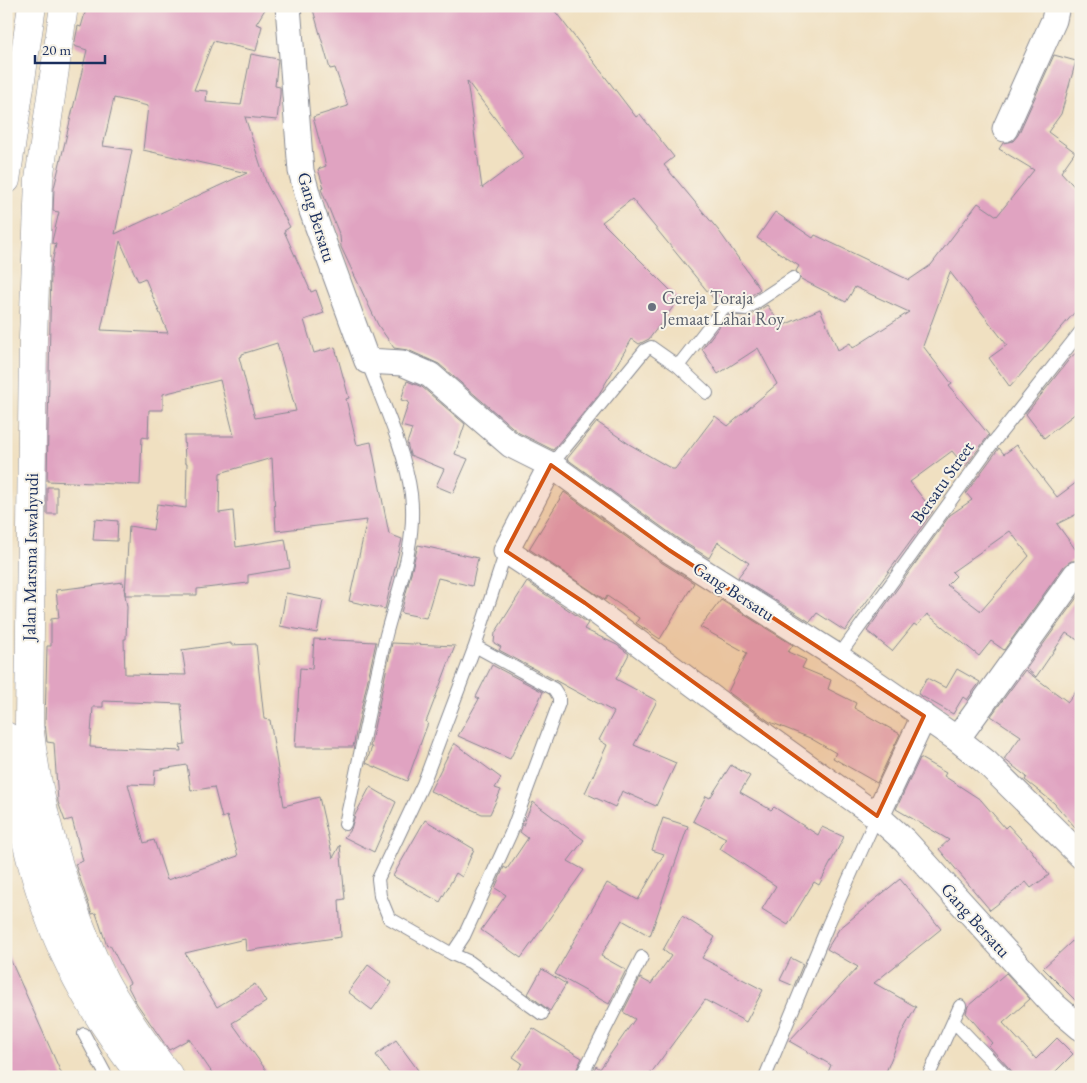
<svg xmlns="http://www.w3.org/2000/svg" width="1087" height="1083" viewBox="0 0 1087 1083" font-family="'EB Garamond',serif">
<rect width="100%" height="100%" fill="#f7f3e8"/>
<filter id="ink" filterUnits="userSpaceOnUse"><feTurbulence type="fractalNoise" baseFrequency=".02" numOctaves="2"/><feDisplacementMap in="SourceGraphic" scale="10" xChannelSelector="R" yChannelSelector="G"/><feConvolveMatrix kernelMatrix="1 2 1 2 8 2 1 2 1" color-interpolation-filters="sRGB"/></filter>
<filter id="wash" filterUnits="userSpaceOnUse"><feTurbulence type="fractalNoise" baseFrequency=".0096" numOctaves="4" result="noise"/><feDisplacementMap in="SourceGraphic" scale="20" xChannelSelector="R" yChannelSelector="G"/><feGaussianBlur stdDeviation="1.12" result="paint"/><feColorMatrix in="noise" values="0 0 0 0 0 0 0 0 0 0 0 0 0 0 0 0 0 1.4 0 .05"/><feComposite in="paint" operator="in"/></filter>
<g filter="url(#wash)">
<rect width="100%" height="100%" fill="#f0e0c1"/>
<g id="blocks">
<path fill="#e0a3c1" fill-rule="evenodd" d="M87 6H267L256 24 262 26 256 51 213 41 194 90 207 91 206 102 241 105 251 54 278 59 275 86 280 87V94L277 120 245 117 267 185 290 227 284 231 311 292 316 290 324 313 304 320 314 353 335 347 349 398 346 399 357 445 371 442 389 534 402 539 385 609 349 601 367 520 276 531 272 458 220 473 219 513 233 511 236 547 285 539 290 568 248 575V583L197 589V595H125L129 526 153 530 157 504 186 508 187 463H185L184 436H234L220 380 163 394V410H149L148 438 142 437 140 485 47 481 51 268 56 244 52 243V241L59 212 53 211 54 188 87 50 74 46 78 26 81 27ZM114 98 148 106 143 150 247 173 115 234 132 150 103 146ZM120 241 138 281 145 278 168 333 101 330ZM277 343 296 411 255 418 239 357 242 356V354Z
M312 6H551L636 117 640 114 674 157 664 165 719 231 760 289 744 301 724 299 717 303 632 199 602 222 679 299 649 339 639 344 632 339 599 394 553 450 519 433 439 364 408 350 394 348 378 325 341 247 340 236 321 189 324 188 318 169 326 166 313 117 348 106 335 68 330 69ZM467 81 524 157 482 188Z
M1054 55 1076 61 1061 114 1048 132 1075 152 1061 172 1081 194V305L1010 387 989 358 1007 345 950 272 923 346 952 384 949 386 989 435 965 467 952 451 910 482 933 511 845 631 817 613 810 622 738 577 749 563 718 542 709 558 677 538 567 459 597 422 629 444 672 469H675L715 416 728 426 777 384 758 348 718 374 702 349 728 315 750 316 767 305 782 326 820 309 838 350 850 343 853 348 909 312 855 287 846 302 801 279 796 271 799 266 757 238 775 212 813 238 815 235 909 280 931 265 978 203 997 216 1034 170 999 149 1003 143 1013 141 1018 135Z
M1081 349V409L1044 438 1026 414 1071 357Z
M407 381 422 387 465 424 455 454 468 459 453 493 436 486 444 469 410 455 407 443 412 429 401 426 409 402 401 400Z
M1017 445 1057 497 1081 479V512L1057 524 1081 557V561H1071L1064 566 1004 650 991 641 979 656 927 614 917 626 914 624 892 651 867 631 950 515 972 500 966 493 999 448 1004 454ZM1010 531 1029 556 981 611 947 585 956 576 952 572Z
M47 487H57V514H47Z
M564 492 661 562 694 583 660 639 636 623 639 618 607 596 605 600 529 549Z
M95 519 118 521 117 541 93 540Z
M418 545 478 558 472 586 438 578 426 618 401 613Z
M123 582 127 607 126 639H124L125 674 186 675 182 650 231 643V645L256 644 264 719 270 720 284 806 319 797 333 858 340 845 345 899 339 900 341 937 246 951 245 939 185 953 217 1007 255 984 266 1002 232 1023 271 1077H215L189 1039 169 1050 137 1004 127 985 130 983 110 945 107 946 96 913 92 914 75 864 83 861 72 819 65 821 58 802 54 743 47 742 45 723 47 646H51V619L59 618 56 590ZM103 701 181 704 185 744 180 745 181 751 90 747 93 707H103ZM187 765 191 791 214 787 222 818 227 816 238 856 167 880 154 840 144 843 128 784 154 785 155 770Z
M527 582 588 623 584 629 617 645 629 654 616 679 657 701 634 745 676 763 656 806 622 791 615 807 585 793 607 745 599 740 614 712 499 650 501 647 494 643 495 633Z
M1081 592V642L1066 633 1036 677 1026 668Z
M286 593 323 600 317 633 280 626Z
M721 600 793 645 788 652 806 660 802 668 831 680 828 689 856 703 854 708 900 734 877 783 833 758 836 753 810 738 770 722 728 692 747 653 700 627Z
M314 639 376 642 353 747H295L300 668 312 669Z
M392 643 455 646 426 722 428 723 407 781 366 763 372 747H370Z
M492 665 543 692 510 759 458 736 479 699 476 697Z
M957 669 980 682 967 700 963 697 953 714 918 694 927 678 946 688Z
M1025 670 1068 702 1081 685V834L1054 803 1025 780 1027 777 1004 759 1021 736 991 716Z
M454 743 501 778 495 788 501 790 490 814H482L430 791Z
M920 758 946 773 944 776 981 800 1005 828 1008 825 1031 850 1049 875 1031 888 1026 882 990 910 939 849 949 840 896 809Z
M731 765 750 776 740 792 771 810 774 807 818 835 822 827 844 837 819 885 814 882 788 925 762 909 776 886 720 849 726 838 693 821 706 796 710 798Z
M370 787 396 802 374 852 344 837 351 829 355 815Z
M533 802 584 840 568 861 584 870 521 958 481 930 506 895 495 888 504 867 507 869 528 838 520 832Z
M663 818 688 826 650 936 622 920 601 956 626 970 609 1004 555 974 607 883 638 900 664 854 652 850Z
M425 820 474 849 462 877 456 873 440 902 393 876Z
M900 879 941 929 874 983 916 1007 902 1032 884 1077H826L831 1065 789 1041 858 967 827 949 839 929Z
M682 916 715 937 702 958 763 990 746 1022 705 1000 648 1077H590L596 1066 600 1069 635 1019 623 1012 640 978 651 984 671 956 663 950Z
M1081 933V1006L1043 968Z
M6 950 38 1021 63 1077H6Z
M791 958 803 964 794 986 780 980Z
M368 965 392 983 372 1010 348 992Z
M542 969 566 984 550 1011 528 994Z
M1006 973 1030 999 1003 1023 1036 1059 1057 1038 1073 1054 1052 1075 1053 1077H1017L989 1046 992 1043 966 1013 968 1006Z
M533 1028 582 1058 573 1077H515L522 1063 513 1057Z
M396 1040 423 1077H392L376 1055Z"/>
</g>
</g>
<g filter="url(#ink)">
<use href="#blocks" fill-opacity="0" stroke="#868890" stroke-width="1"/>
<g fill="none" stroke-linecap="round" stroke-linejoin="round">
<g stroke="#868890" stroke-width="14">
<path id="service" d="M678 366 707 393
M551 465 645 350 651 347 678 366 724 307 746 309 793 278
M506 551 475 646 554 689 559 697V703L511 833 464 936 452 954 470 962 542 1014
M838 657 988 449 1081 331
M345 824C359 761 371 698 386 635 398 589 417 543 411 494 406 453 382 401 367 361
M452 954 389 918 380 896 378 879 423 784 475 646
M954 1022 1007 1077
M84 1034 107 1077
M581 1077 642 957
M765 1077 828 925 877 816
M928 1077 960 1006"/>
</g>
<g stroke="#868890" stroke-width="27">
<path id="minor" d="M288 6 301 171 312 211 367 361 402 363 430 375 511 445 551 465 669 550 838 657 957 739 986 762 1081 856
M1005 129 1054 20 1057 6
M551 465 506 551 585 603 727 709 877 816 905 841 1054 1005 1081 1028
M957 739 1076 574
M877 816 924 716"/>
</g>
<g stroke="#868890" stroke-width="29">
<path id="trunk" d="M64 6 39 180 33 338 29 724C36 790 52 851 75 912 85 938 95 965 109 989 127 1019 148 1049 170 1077
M6 180 32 6
M6 736C18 818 37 905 77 979 95 1013 118 1046 142 1077"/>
</g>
<use href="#service" stroke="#fff" stroke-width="12"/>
<use href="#minor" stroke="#fff" stroke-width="25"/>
<use href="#trunk" stroke="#fff" stroke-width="28"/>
</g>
</g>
<path fill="#d45514" fill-opacity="0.2" stroke="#d45514" stroke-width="4" stroke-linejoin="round" d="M551 465 669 550 924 716 877 816 585 603 506 551Z"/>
<circle fill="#6b7280" stroke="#f7f3e8" stroke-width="2" cx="652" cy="307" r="5"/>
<g text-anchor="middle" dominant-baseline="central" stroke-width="4" stroke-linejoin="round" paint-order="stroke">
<g font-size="18" fill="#1b2f5e" stroke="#f7f3e8">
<text transform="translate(317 217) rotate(73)">Gang Bersatu</text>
<text transform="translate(942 482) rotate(-55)">Bersatu Street</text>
<text transform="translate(30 557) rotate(-89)">Jalan Marsma Iswahyudi</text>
<text transform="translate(734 591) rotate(33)">Gang Bersatu</text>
<text transform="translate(976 920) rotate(48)">Gang Bersatu</text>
</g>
<g font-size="18" fill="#5b616d" stroke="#f7f3e8" text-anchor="start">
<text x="662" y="297">Gereja Toraja<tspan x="662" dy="21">Jemaat Lahai Roy</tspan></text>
</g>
</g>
<rect width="1087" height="1083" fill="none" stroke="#f7f3e8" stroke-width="25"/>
<path d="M35 55v8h70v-8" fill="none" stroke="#1b2f5e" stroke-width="2.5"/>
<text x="42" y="55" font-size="15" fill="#1b2f5e" stroke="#f7f3e8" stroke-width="4" paint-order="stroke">20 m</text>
</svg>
